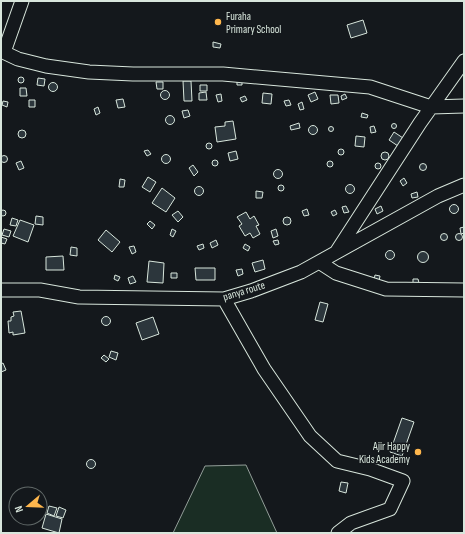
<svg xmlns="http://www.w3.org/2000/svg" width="465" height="534" viewBox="0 0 465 534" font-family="'Sofia Sans Condensed',sans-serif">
<rect width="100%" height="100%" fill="#14181c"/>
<path fill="#1a2d24" stroke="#939e99" d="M246 465 277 533H173L205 466Z"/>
<path fill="#2c363c" stroke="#d8e6dc" d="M363 20 367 33 351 38 347 25Z
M213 42 221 44 220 48 213 47Z
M18 80a3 3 0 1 1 6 0a3 3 0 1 1-6 0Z
M38 78 45 79 44 86 37 85Z
M237 80H242V85H237Z
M183 81H191L192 101H184Z
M156 82H163V89H157Z
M48.5 87a4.5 4.5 0 1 1 9 0a4.5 4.5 0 1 1-9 0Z
M200 85H207V91H200Z
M20 88H26L27 96H20Z
M160.5 95a4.5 4.5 0 1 1 9 0a4.5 4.5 0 1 1-9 0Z
M206 92 207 100H199V93Z
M315 92 318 99 311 102 308 95Z
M263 93 272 94 271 104 262 103Z
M221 94 222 101 218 102 216 95Z
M345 94 347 98 342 100 341 96Z
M330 95H338L339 103 331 104Z
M245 96 247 100 242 102 240 98Z
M123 99 125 107 118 108 116 100Z
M29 100H35V107H29Z
M289 100 291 105 286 106 284 101Z
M3 101 8 102 7 107 2 105Z
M302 102 304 109 300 110 298 104Z
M98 107 100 113 96 115 94 109Z
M188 110 190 116 184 118 182 111Z
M362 113 368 115 367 118 361 117Z
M165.5 120a4.5 4.5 0 1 1 9 0a4.5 4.5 0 1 1-9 0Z
M233 121 236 139 217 142 215 127 225 126V122Z
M299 123 300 128 291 130 290 126Z
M391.5 126a2.5 2.5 0 1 1 5 0a2.5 2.5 0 1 1-5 0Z
M308.5 130a4.5 4.5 0 1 1 9 0a4.5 4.5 0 1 1-9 0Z
M374 126 376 132 371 133 370 127Z
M328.5 129a2.5 2.5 0 1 1 5 0a2.5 2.5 0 1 1-5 0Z
M18 134a4 4 0 1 1 8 0a4 4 0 1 1-8 0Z
M394 132 403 138 398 146 389 140Z
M356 136 365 137 364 147 355 146Z
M206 146a3 3 0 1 1 6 0a3 3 0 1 1-6 0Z
M338 152a3 3 0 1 1 6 0a3 3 0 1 1-6 0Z
M148 150 151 154 147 156 144 151Z
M236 151 238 159 230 161 228 153Z
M381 156a4 4 0 1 1 8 0a4 4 0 1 1-8 0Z
M161.5 159a4.5 4.5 0 1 1 9 0a4.5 4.5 0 1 1-9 0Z
M0.5 159a3.5 3.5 0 1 1 7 0a3.5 3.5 0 1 1-7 0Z
M212 163a3 3 0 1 1 6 0a3 3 0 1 1-6 0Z
M21 161 24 168 19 170 16 163Z
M327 164a3 3 0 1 1 6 0a3 3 0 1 1-6 0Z
M375 166a3 3 0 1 1 6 0a3 3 0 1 1-6 0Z
M419.5 167a3.5 3.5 0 1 1 7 0a3.5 3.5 0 1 1-7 0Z
M193 165 198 172 194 176 189 168Z
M273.5 174a4.5 4.5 0 1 1 9 0a4.5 4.5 0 1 1-9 0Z
M148 177 156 182 150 192 142 187Z
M404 178 407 183 403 186 400 181Z
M120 179 125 180 124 187H119Z
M345.5 189a4.5 4.5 0 1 1 9 0a4.5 4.5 0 1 1-9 0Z
M278 188a3 3 0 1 1 6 0a3 3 0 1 1-6 0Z
M194.5 191a4.5 4.5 0 1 1 9 0a4.5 4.5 0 1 1-9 0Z
M162 188 175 198 166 212 152 203Z
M256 191 263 192 262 198H256Z
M417 192 418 197 412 198 411 194Z
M449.5 209a4.5 4.5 0 1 1 9 0a4.5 4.5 0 1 1-9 0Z
M346 206 349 212 344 213 342 207Z
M381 206 383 211 377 214 375 209Z
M307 209 309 215 304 216 302 211Z
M0 213a3 3 0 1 1 6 0a3 3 0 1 1-6 0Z
M335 210 337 214 333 216 331 212Z
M178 211 183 217 178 222 172 215Z
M246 212 250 219 254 216 259 225 256 226 260 234 253 238 250 233 245 236 239 226 242 224 237 217Z
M36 216 43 217V225L35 224Z
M283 221a4 4 0 1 1 8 0a4 4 0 1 1-8 0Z
M12 218 18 220 16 226 10 225Z
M20 220 34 225 28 242 13 236Z
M150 221 155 225 152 229 147 224Z
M464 227V233L461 234 460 228Z
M4 229 11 231 9 237 2 235Z
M172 229 176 231 173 237 170 235Z
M276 229 278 236 273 238 271 231Z
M106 230 120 242 112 252 98 240Z
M440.5 237a3.5 3.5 0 1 1 7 0a3.5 3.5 0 1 1-7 0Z
M455.5 237a3.5 3.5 0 1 1 7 0a3.5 3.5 0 1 1-7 0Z
M1 237 7 239 5 244 1 243Z
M216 240 218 245 212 248 210 243Z
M278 240 279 244 275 245 273 241Z
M203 244 204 248 199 250 197 246Z
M245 244 250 247 248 251 243 248Z
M134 246 136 252 132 254 129 247Z
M71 247 77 248V256L70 255Z
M385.5 255a4.5 4.5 0 1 1 9 0a4.5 4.5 0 1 1-9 0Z
M417.5 257a5.5 5.5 0 1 1 11 0a5.5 5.5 0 1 1-11 0Z
M63 256 64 270H46V257Z
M263 260 265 269 255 272 252 263Z
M149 261 164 263 163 283 147 282Z
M195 268H215V280H196Z
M242 269 243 274 238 276 236 270Z
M171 273H177V278H171Z
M115 275 120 277 118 281 114 279Z
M375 275 380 276 379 281 374 280Z
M133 276 136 282 130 284 128 278Z
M413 279H418L419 283 413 284Z
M320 302 328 304 323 322 315 320Z
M21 311 25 333 13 335V332L9 333 8 321H11V317L14 316 13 312Z
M101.5 321a4.5 4.5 0 1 1 9 0a4.5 4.5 0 1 1-9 0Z
M153 317 159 334 142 340 136 323Z
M111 351 118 353 116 360 109 357Z
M104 355 109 359 106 362 101 358Z
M3 363 6 370 1 372V364Z
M402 418 414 422 402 456 390 452Z
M86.5 464a4.5 4.5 0 1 1 9 0a4.5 4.5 0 1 1-9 0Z
M341 482 348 483 346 493 339 491Z
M49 506 57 508 54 516 47 513Z
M59 507 66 510 63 518 56 516Z
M46 514 62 519 59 533 42 528Z"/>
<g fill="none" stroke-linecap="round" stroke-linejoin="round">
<g stroke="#d8e6dc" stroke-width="15">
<path id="minor" d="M1 51 18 59 46 66 89 72 133 74H223L370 87 431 107 464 106
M4 52 22 1
M337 251 420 123 464 61
M319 262 336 273 386 289 464 290
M1 290H40L79 297 224 299 251 291 301 272 438 196 464 185
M224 299 264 369 310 436 337 461 370 469 403 481 390 509 351 523 338 533"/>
</g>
<use href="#minor" stroke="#14181c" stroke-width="13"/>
</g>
<g fill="#ffb74d" stroke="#14181c" stroke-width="1.5">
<circle cx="218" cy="22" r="4"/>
<circle cx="418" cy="452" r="4"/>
</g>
<g text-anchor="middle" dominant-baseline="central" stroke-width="3" stroke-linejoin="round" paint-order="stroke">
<g font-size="11" fill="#d8e6dc" stroke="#14181c" text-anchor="start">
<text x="226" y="16">Furaha<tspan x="226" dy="13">Primary School</tspan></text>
<text x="410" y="446" text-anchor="end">Ajir Happy<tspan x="410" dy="13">Kids Academy</tspan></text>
</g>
<g font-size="11" fill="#d8e6dc" stroke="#14181c">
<text transform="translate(244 291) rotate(-17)">panya route</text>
</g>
</g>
<rect width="465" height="534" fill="none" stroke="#d8e6dc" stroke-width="4"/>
<g transform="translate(28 506) rotate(251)"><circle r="19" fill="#14181c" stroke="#626a69"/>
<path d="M0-3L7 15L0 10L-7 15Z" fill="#ffb74d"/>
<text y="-6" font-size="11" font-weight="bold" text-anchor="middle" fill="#d8e6dc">N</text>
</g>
</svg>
